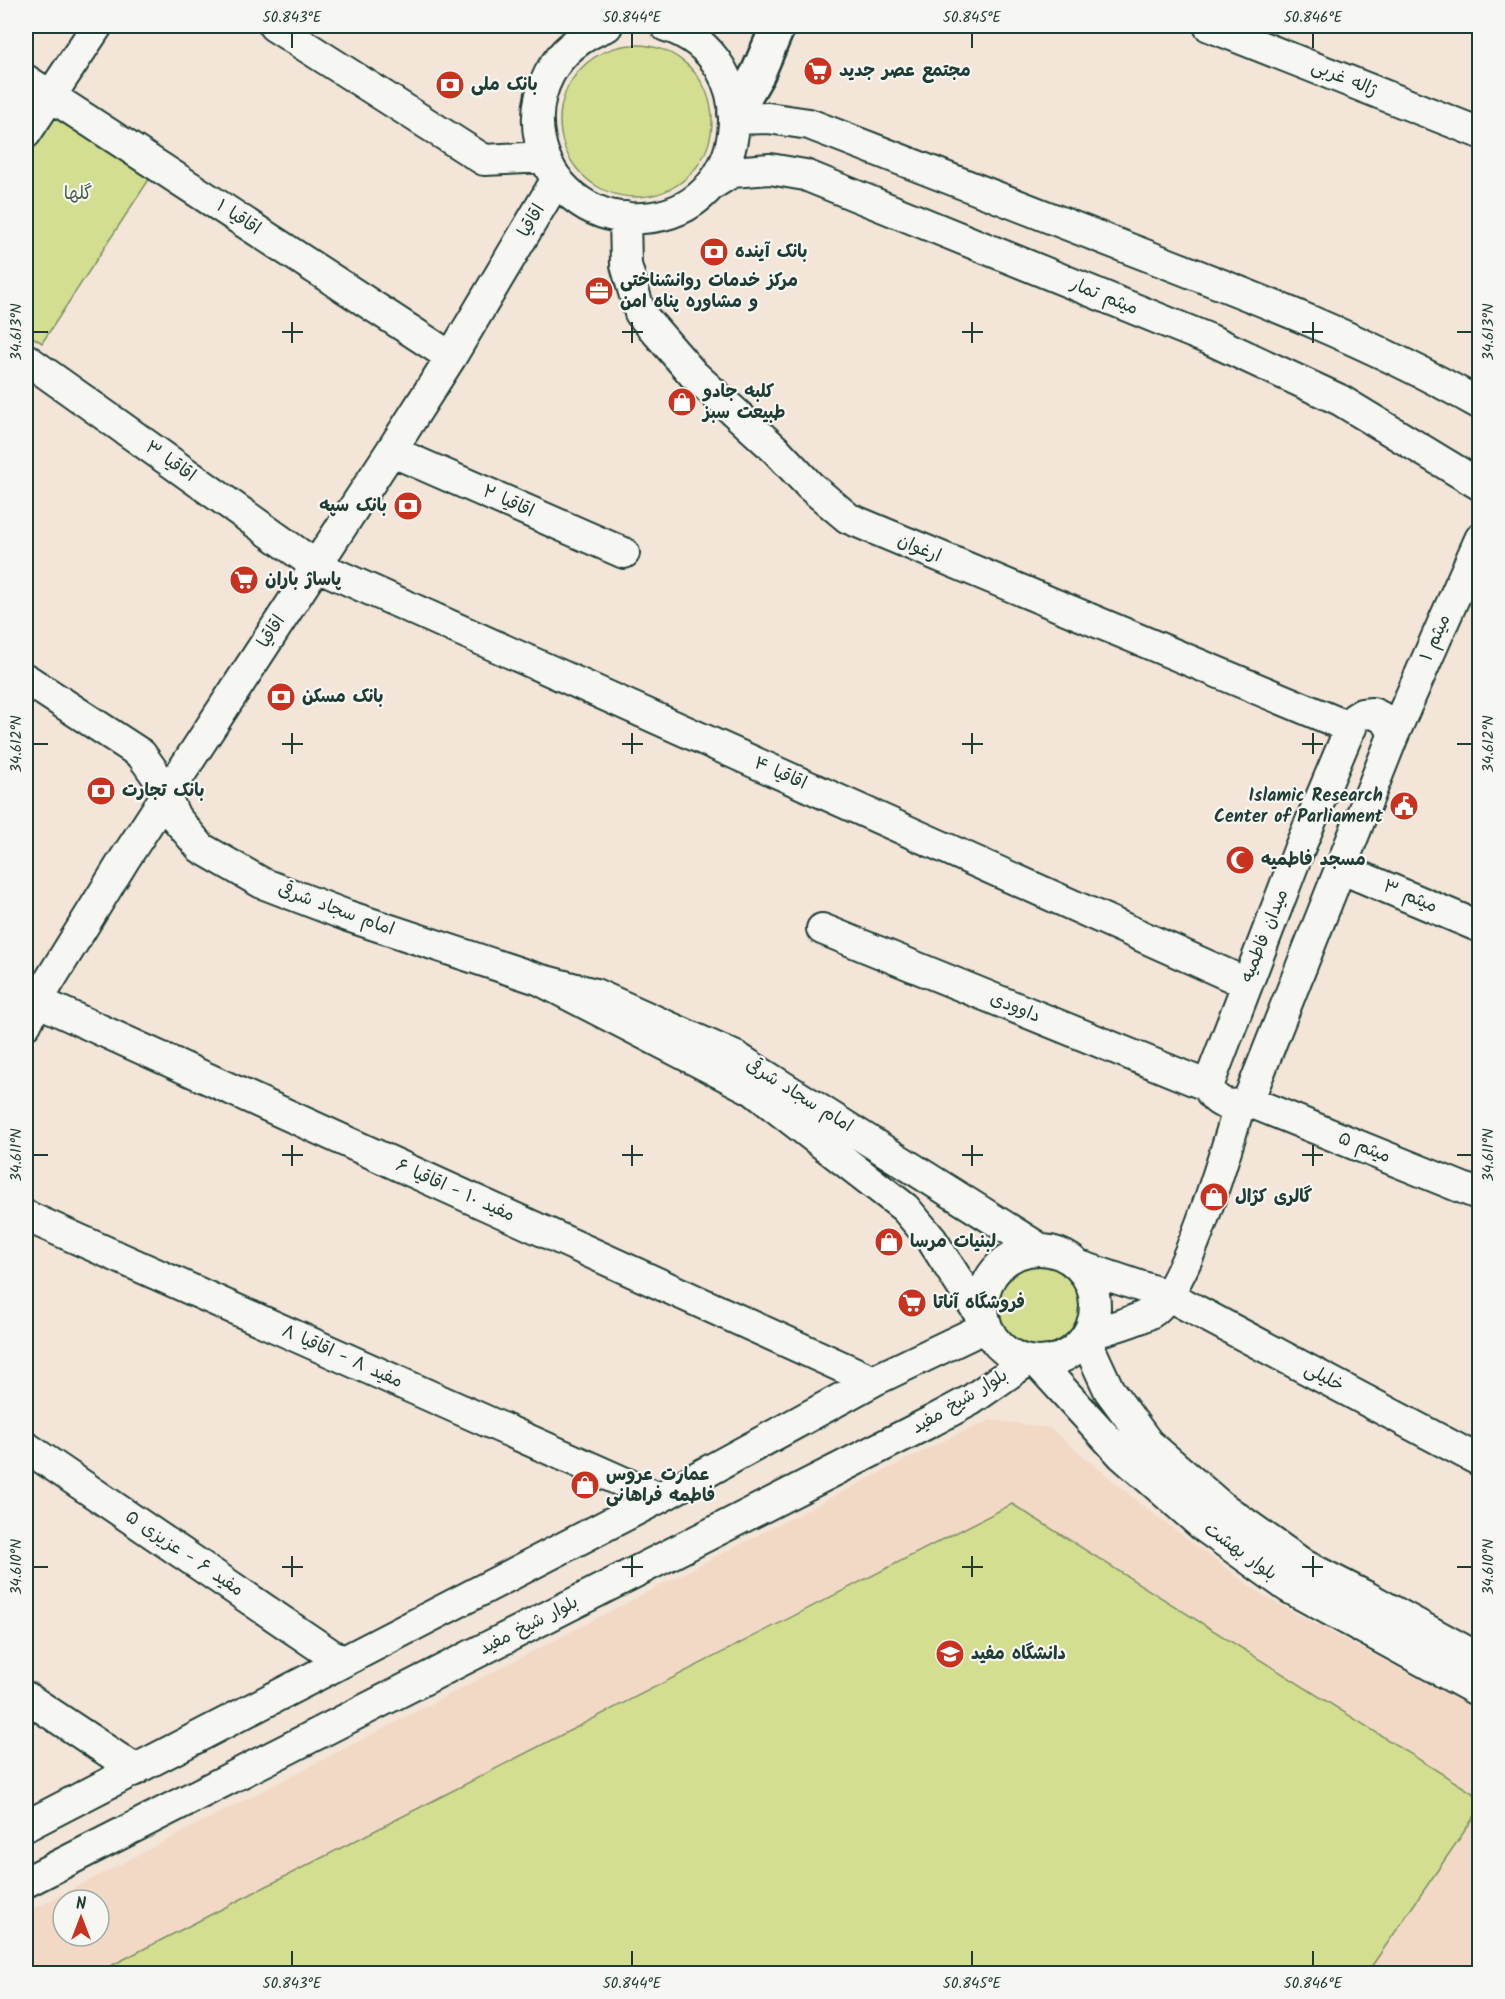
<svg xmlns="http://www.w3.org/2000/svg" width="1505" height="1999" viewBox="0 0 1505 1999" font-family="Kalam,'Playpen Sans Arabic',sans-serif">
<rect width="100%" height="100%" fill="#f3e5d8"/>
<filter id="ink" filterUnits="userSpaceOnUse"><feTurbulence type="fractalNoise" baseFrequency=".0167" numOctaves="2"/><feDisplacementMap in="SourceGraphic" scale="12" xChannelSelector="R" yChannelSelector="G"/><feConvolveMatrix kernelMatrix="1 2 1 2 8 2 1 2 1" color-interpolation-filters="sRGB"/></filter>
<g filter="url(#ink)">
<path fill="#f1d9c6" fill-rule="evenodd" d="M991 1420 1050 1428 1148 1510 1265 1597 1479 1711V1973L26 1974V1913L787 1520 949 1438ZM63 1900H99V1936H63Z"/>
<path fill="#d3de91" stroke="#798e62" stroke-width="1.5" d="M560 121a76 76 0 1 1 152 0a76 76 0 1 1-152 0Z
M55 117 150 178 42 343 26 333V160Z
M998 1306a41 41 0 1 1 82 0a41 41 0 1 1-82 0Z
M1012 1504 1479 1797V1810L1367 1973H97Z"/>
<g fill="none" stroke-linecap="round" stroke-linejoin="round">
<g stroke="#1f3d34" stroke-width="34">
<path id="minor" d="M274 26 484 160 545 157
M607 26C495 67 528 224 643 218 751 212 768 58 666 26
M1209 26 1480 133
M26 80 451 357
M735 119 768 118 809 124C918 166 1027 209 1135 251 1252 296 1371 342 1480 404
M26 133 97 26
M711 185 732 172 770 169 805 175 1211 340 1340 400 1480 485
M625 217 626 265 640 313 693 374 777 451 810 486 848 518 1351 728
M26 359 315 565 1246 983
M391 451 624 553
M26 679 141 754 158 778 175 817 201 848 262 883 348 916 538 979
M1372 713C1384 717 1391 723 1393 736L1248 1101C1231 1109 1215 1104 1208 1086L1300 847 1354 719 1362 714Z
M1393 736 1480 539
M1340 868 1480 927
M822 929 1208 1086
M26 994 37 1001 873 1381
M26 1024 37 1001 124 860 391 451 451 357 557 179
M1248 1101 1480 1195
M26 1216 659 1498
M983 1306a56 56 0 1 1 112 0a56 56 0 1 1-112 0Z
M1077 1265 1169 1296 1480 1461
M984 1321 932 1240 905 1208 753 1090 538 979 595 994 736 1057 1042 1250
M1087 1335C1108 1328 1133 1323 1152 1312 1186 1292 1227 1146 1240 1104
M1085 1338 1109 1390 1148 1443 1222 1507 1304 1565 1365 1596 1480 1659
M1037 1362 1122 1455 1203 1526 1288 1587 1480 1692
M26 1447 342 1662
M26 1697 136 1770
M26 1826 659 1498 873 1381 986 1327
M26 1882 932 1421 971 1400 1027 1361"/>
</g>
<g stroke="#1f3d34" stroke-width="38">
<path id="major" d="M735 113 758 73 778 26"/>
</g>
<use href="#minor" stroke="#f6f6f2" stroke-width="30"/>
<use href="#major" stroke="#f6f6f2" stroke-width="33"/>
</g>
</g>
<path fill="none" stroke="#1f3d34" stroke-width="2" d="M292 33V48M632 33V48M972 33V48M1313 33V48M292 322V343M632 322V343M972 322V343M1313 322V343M33 332H48M282 332H303M622 332H643M962 332H983M1302 332H1323M1457 332H1472M292 733V754M632 733V754M972 733V754M1313 733V754M33 744H48M282 744H303M622 744H643M962 744H983M1302 744H1323M1457 744H1472M292 1145V1166M632 1145V1166M972 1145V1166M1313 1145V1166M33 1155H48M282 1155H303M622 1155H643M962 1155H983M1302 1155H1323M1457 1155H1472M292 1556V1577M632 1556V1577M972 1556V1577M1313 1556V1577M33 1567H48M282 1567H303M622 1567H643M962 1567H983M1302 1567H1323M1457 1567H1472M292 1951V1966M632 1951V1966M972 1951V1966M1313 1951V1966"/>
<defs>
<g id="supermarket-disc" transform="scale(1.5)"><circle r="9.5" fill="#c8321e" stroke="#f6f6f2"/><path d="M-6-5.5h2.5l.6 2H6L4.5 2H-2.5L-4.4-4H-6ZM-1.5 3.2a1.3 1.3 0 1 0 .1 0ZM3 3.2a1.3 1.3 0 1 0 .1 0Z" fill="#fff"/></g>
<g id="bank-disc" transform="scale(1.5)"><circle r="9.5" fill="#c8321e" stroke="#f6f6f2"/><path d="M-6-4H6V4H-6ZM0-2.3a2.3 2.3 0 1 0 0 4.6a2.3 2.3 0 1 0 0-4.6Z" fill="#fff"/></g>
<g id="office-disc" transform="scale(1.5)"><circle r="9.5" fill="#c8321e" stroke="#f6f6f2"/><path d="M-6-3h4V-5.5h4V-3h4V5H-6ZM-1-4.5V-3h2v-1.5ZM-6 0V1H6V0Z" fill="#fff"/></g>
<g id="shop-disc" transform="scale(1.5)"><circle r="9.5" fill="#c8321e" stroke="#f6f6f2"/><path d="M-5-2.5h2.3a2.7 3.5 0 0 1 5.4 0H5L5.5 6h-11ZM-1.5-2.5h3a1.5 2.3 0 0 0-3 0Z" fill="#fff"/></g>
<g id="civic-disc" transform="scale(1.5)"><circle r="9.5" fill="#c8321e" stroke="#f6f6f2"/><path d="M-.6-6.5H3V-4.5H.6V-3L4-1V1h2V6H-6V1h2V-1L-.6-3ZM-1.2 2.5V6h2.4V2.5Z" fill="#fff"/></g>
<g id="mosque-disc" transform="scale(1.5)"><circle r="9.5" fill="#c8321e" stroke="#f6f6f2"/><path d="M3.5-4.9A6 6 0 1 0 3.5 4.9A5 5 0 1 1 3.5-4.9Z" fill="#fff"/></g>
<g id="university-disc" transform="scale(1.5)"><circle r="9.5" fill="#c8321e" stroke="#f6f6f2"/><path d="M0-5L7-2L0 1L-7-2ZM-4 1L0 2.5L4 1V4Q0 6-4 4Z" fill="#fff"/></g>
</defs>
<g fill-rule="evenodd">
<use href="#supermarket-disc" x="818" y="71"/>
<use href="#bank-disc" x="450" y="85"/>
<use href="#bank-disc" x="714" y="252"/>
<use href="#office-disc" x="599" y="291"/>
<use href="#shop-disc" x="682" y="402"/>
<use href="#bank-disc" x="408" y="506"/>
<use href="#supermarket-disc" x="244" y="580"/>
<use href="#bank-disc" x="281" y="697"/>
<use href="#bank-disc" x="101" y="791"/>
<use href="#civic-disc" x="1404" y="806"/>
<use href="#mosque-disc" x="1240" y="860"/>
<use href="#shop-disc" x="1214" y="1197"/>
<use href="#shop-disc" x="889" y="1242"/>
<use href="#supermarket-disc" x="912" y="1303"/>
<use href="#shop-disc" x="585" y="1485"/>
<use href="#university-disc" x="950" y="1654"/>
</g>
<g text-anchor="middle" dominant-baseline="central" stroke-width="4.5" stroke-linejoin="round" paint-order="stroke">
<g font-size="18" font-weight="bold" fill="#1f3d34" stroke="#f6f6f2" text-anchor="start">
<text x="839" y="71">مجتمع عصر جدید</text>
<text x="471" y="85">بانک ملی</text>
<text x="735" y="252">بانک آینده</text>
<text x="620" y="281">مرکز خدمات روانشناختی<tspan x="620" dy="21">و مشاوره پناه امن</tspan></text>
<text x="703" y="392">کلبه جادو<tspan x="703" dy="21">طبیعت سبز</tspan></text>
<text x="387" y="506" text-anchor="end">بانک سپه</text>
<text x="265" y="580">پاساژ باران</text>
<text x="302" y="697">بانک مسکن</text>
<text x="122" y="791">بانک تجارت</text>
<text x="1383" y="796" text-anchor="end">Islamic Research<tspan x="1383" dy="21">Center of Parliament</tspan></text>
<text x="1261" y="860">مسجد فاطمیه</text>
<text x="1235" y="1197">گالری کژال</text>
<text x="910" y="1242">لبنیات مرسا</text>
<text x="933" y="1303">فروشگاه آناتا</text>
<text x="606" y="1475">عمارت عروس<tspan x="606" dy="21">فاطمه فراهانی</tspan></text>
<text x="971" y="1654">دانشگاه مفید</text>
</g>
<g font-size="18" fill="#1f3d34" stroke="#f6f6f2">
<text transform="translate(1344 79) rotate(22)">ژاله غربی</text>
<text transform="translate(238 218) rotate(33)">اقاقیا ۱</text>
<text transform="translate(532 221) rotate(-59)">اقاقیا</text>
<text transform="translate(1104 297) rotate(22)">میثم تمار</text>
<text transform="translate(170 462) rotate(35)">اقاقیا ۳</text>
<text transform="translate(508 502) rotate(24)">اقاقیا ۲</text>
<text transform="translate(919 549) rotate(23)">ارغوان</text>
<text transform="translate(272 632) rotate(-57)">اقاقیا</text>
<text transform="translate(1436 638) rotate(-66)">میثم ۱</text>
<text transform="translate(780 774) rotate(24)">اقاقیا ۴</text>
<text transform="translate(1410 897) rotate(23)">میثم ۳</text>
<text transform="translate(336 910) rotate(20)">امام سجاد شرقی</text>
<text transform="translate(1265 936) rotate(-68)">میدان فاطمیه</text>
<text transform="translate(1015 1008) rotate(22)">داوودی</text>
<text transform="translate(799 1096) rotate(32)">امام سجاد شرقی</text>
<text transform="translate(1364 1148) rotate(22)">میثم ۵</text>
<text transform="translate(455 1191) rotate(24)">مفید ۱۰ - اقاقیا ۶</text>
<text transform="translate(342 1357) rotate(24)">مفید ۸ - اقاقیا ۸</text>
<text transform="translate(1324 1378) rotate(28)">خلیلی</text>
<text transform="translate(960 1402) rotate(-31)">بلوار شیخ مفید</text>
<text transform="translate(1240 1552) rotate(36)">بلوار بهشت</text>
<text transform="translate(184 1554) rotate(34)">مفید ۶ - عزیزی ۵</text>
<text transform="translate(529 1626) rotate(-27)">بلوار شیخ مفید</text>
</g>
<g font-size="18" fill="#435d47" stroke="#f6f6f2">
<text x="78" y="194">گلها</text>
</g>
</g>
<rect width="1505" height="1999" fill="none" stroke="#f6f6f2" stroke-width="66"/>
<g transform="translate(81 1918)"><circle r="28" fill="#f6f6f2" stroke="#a0aca6" stroke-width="1.5"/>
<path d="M0-4.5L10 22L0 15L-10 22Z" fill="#c8321e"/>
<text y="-9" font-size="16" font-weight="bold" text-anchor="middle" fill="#1f3d34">N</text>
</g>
<rect x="33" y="33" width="1439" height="1933" fill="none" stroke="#1f3d34" stroke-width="2"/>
<g font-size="15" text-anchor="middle" fill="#1f3d34">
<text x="292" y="22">50.843°E</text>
<text x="632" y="22">50.844°E</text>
<text x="972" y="22">50.845°E</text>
<text x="1313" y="22">50.846°E</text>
<text transform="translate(16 332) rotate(-90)" y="5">34.613°N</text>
<text transform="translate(1488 332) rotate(-90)" y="5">34.613°N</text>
<text transform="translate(16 744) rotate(-90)" y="5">34.612°N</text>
<text transform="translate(1488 744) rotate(-90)" y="5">34.612°N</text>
<text transform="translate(16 1155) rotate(-90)" y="5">34.611°N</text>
<text transform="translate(1488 1155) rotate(-90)" y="5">34.611°N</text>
<text transform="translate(16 1567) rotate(-90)" y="5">34.610°N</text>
<text transform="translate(1488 1567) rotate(-90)" y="5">34.610°N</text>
<text x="292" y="1988">50.843°E</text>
<text x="632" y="1988">50.844°E</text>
<text x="972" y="1988">50.845°E</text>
<text x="1313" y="1988">50.846°E</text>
</g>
</svg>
